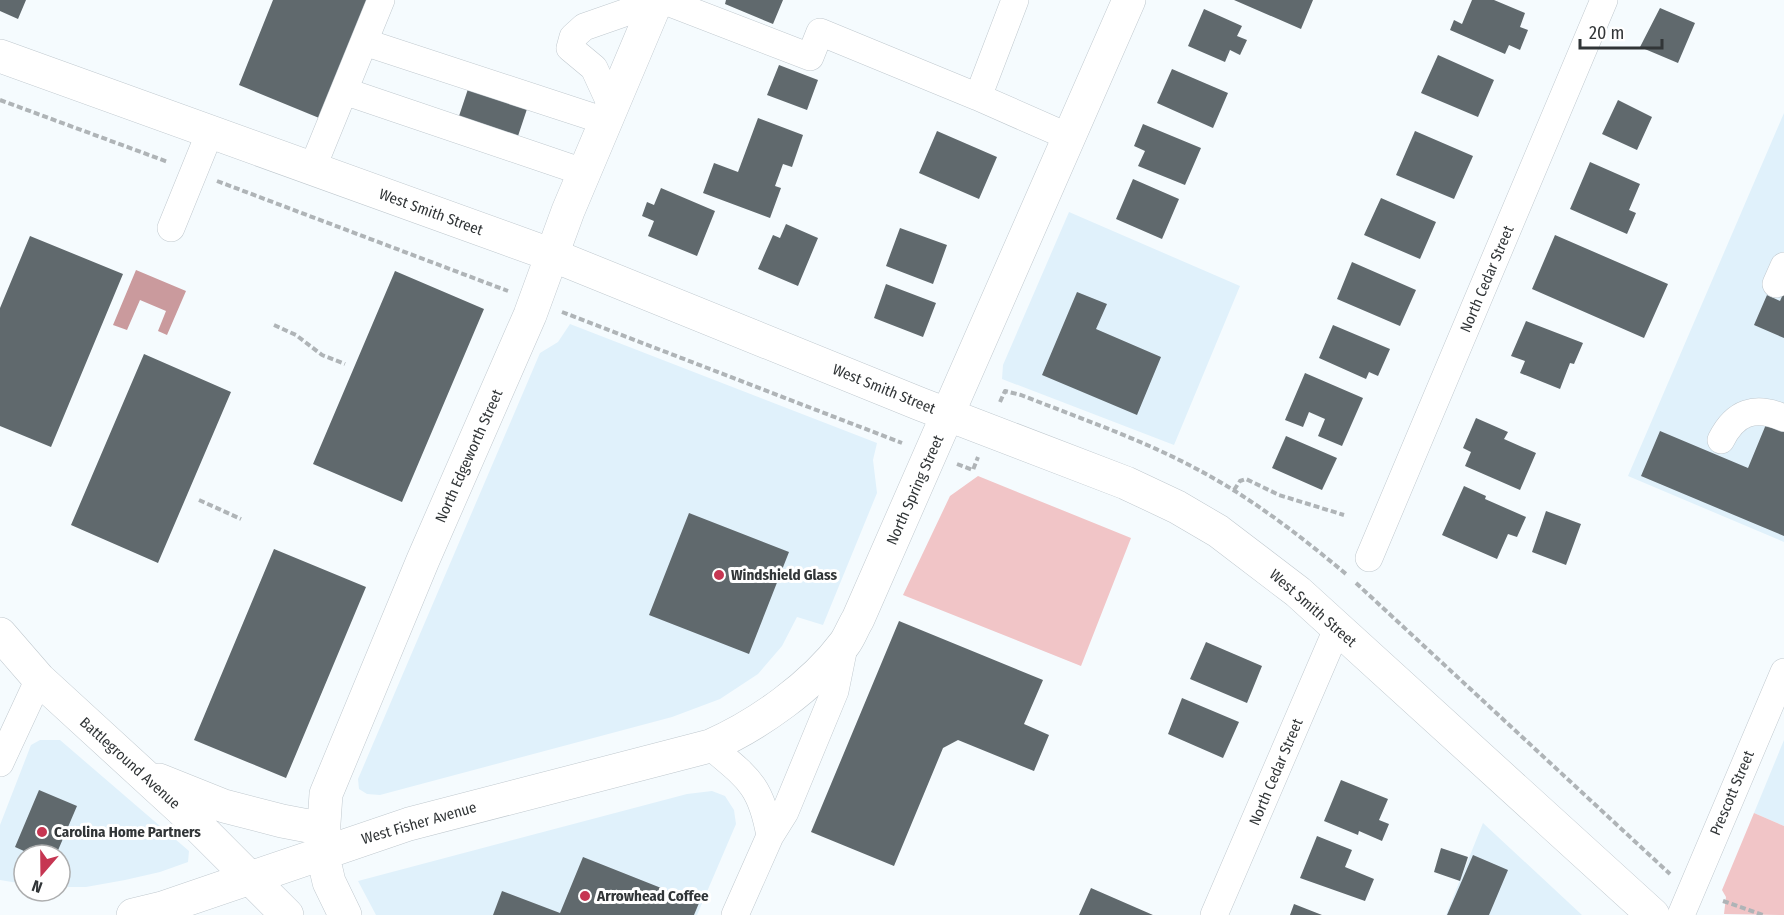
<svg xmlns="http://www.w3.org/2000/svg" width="1784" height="915" viewBox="0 0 1784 915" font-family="'Fira Sans Condensed',sans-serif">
<rect width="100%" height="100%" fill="#f5fbfe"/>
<path fill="#e0f1fb" d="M1784 113V542L1628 476Z
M1069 212 1240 286 1174 445 1002 379 1003 365Z
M570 324 877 443 873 460 877 493 823 625 797 617 782 646 758 674 720 699 672 717 380 795 367 794 359 789 358 779 540 353 558 342Z
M40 740H60L189 851 188 862 160 872 125 880 86 887H61L60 855H24V884L0 880V825L31 745Z
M1784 740V826L1754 813Z
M712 791 725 796 734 810 736 824 697 915H376L358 881 687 794Z
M1483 823 1582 915H1446Z"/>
<path fill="#f1c5c7" d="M978 476 1131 538 1081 666 903 595 950 496Z
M1754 813 1784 826V915L1724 914 1726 897 1722 890Z"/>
<path fill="#ca9a9d" d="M136 270 186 291 167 335 158 331 166 311 140 300 127 330 113 325Z"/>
<path fill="#60696d" d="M0 0H26L18 19 0 11Z
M273 0H373L324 120 239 85Z
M726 0H783L773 24 725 4Z
M1234 0H1313L1301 29Z
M1472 0H1494L1525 13 1520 27 1528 30 1520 50 1509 45 1505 54 1450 30 1454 20 1462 24Z
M1660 8 1695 23 1678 63 1640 47Z
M1204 9 1242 26 1237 36 1247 40 1240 55 1230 50 1225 62 1188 46Z
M1438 55 1494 80 1478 117 1421 93Z
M779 65 818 80 807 110 767 95Z
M1172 69 1228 93 1213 128 1157 103Z
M469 86 528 106 517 139 458 119Z
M1618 100 1652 117 1637 150 1602 134Z
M758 118 803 135 792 167 783 164 775 186 781 188 770 218 703 193 714 163 738 172Z
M1143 124 1201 148 1185 185 1138 166 1145 151 1134 146Z
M937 131 997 157 979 199 919 173Z
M1415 131 1473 156 1454 199 1396 175Z
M1590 162 1640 184 1629 210 1636 213 1627 234 1570 209Z
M1133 179 1179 199 1162 239 1116 219Z
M661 188 715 211 697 256 648 236 654 221 642 216 647 202 654 205Z
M1381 198 1436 222 1420 259 1364 235Z
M786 224 818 238 798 286 758 269 773 235 780 238Z
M900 228 947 245 933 284 886 266Z
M1555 235 1668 284 1644 338 1532 289Z
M30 236 123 274 51 447 0 426V308Z
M1352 262 1416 290 1400 326 1337 299Z
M395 271 484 309 402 502 313 464Z
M886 284 936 303 923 337 874 318Z
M1077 292 1107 304 1096 329 1161 357 1137 415 1042 375Z
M1784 292V338L1754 325 1767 295 1780 301Z
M1526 321 1583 343 1574 364 1570 363 1560 389 1520 373 1525 361 1511 356Z
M1333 325 1390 349 1378 376 1369 372 1366 379 1319 358Z
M144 354 231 392 158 563 71 525Z
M1305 373 1363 398 1342 446 1318 436 1325 419 1309 412 1303 427 1285 420Z
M1476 418 1508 432 1504 439 1536 453 1520 490 1465 466 1471 452 1463 448Z
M1767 422 1784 429V536L1641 476 1660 431 1748 468Z
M1286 436 1337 458 1322 490 1272 468Z
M1464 486 1486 496 1485 499 1526 517 1517 537 1508 534 1497 559 1442 535Z
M1546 511 1581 524 1566 565 1532 552Z
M689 513 789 552 749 654 649 615Z
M274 549 366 587 286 778 194 740Z
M899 621 1043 680 1024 724 1049 735 1034 771 958 740 943 748 894 866 811 832Z
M1206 642 1262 666 1247 703 1190 679Z
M1182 698 1239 722 1223 758 1168 734Z
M1341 780 1388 799 1379 820 1389 824 1382 841 1359 831 1358 835 1324 821Z
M39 790 77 806 56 855H33L15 847Z
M1317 836 1352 850 1345 867 1374 879 1365 901 1300 878Z
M1441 848 1468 857 1460 881 1434 872Z
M1473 855 1508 870 1489 915H1447Z
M583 857 699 903 694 915H493L502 891 560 913Z
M1091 888 1153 915H1079Z
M1294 904 1322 915H1290Z"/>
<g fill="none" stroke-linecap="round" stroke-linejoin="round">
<g stroke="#c0c9cf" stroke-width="28">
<path id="minor" d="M662 0 810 57 820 32 978 97 1069 137
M364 42 605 121
M344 91 583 172
M978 97 1015 0
M611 105 594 68 570 48 573 37 584 27 627 12 647 0
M312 169 381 0
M171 228 210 132
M1776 284 1784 266
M1721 440C1735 412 1755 405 1784 418
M1369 558 1604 0
M710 746C748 778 761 785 770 836
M0 763 39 679
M735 915 770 836 785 812 835 691 845 642
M1214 915 1337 629
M1681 915 1784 672"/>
</g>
<g stroke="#c0c9cf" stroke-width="34">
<path id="major" d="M0 56 552 255 920 404 1126 483 1177 507 1218 531 1298 592 1653 915
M0 634 39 679 183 811 287 915
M159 780 224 806 282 821 324 829
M133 915 162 908 409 824 710 746C758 725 813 686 845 643 850 636 853 627 858 619L1129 0
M345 915 329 882 322 852 326 794 423 560 530 315 568 211 657 0"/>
</g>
<path stroke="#afb4b7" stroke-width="4" stroke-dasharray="6 3" stroke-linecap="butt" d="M0 100 168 162
M217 181 508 291
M562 312 902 443
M274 325 296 335 322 355 345 364
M1000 402 1005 391 1021 395C1079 418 1138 438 1193 467 1249 496 1298 534 1346 574
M957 464 973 470 978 457
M1234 490 1240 481 1246 479 1279 495 1344 515
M199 500 241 519
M1356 583 1670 874
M1723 901 1763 915"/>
<use href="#minor" stroke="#fff" stroke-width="27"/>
<use href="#major" stroke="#fff" stroke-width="33"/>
</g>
<g fill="#c63652" stroke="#fff" stroke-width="2">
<circle cx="719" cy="575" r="6"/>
<circle cx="42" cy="832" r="6"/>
<circle cx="585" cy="896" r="6"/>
</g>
<g text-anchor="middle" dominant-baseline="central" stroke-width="6" stroke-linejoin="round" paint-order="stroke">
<g font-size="15" fill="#313537" stroke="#fff">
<text transform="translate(431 212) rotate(20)">West Smith Street</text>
<text transform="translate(1487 279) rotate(-67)">North Cedar Street</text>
<text transform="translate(884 389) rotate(22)">West Smith Street</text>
<text transform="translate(469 456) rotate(-66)">North Edgeworth Street</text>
<text transform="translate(915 490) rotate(-66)">North Spring Street</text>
<text transform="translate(1313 608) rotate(41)">West Smith Street</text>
<text transform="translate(130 763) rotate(42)">Battleground Avenue</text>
<text transform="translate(1276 772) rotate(-67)">North Cedar Street</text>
<text transform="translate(1732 793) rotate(-67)">Prescott Street</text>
<text transform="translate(419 823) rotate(-16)">West Fisher Avenue</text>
</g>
<g font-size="15" font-weight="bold" fill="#313537" stroke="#fff" text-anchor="start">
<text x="731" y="575">Windshield Glass</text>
<text x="54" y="832">Carolina Home Partners</text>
<text x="597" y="896">Arrowhead Coffee</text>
</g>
</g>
<g transform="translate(42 873) rotate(200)"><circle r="28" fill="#ffffff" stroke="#adaeaf" stroke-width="1.5"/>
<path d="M0-4.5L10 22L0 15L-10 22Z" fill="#c63652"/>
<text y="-9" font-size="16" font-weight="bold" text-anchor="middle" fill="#313537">N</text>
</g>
<path d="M1580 39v9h82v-9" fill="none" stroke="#313537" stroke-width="3"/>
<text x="1589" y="39" font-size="18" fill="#313537" stroke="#ffffff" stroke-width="4.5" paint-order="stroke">20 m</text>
</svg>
